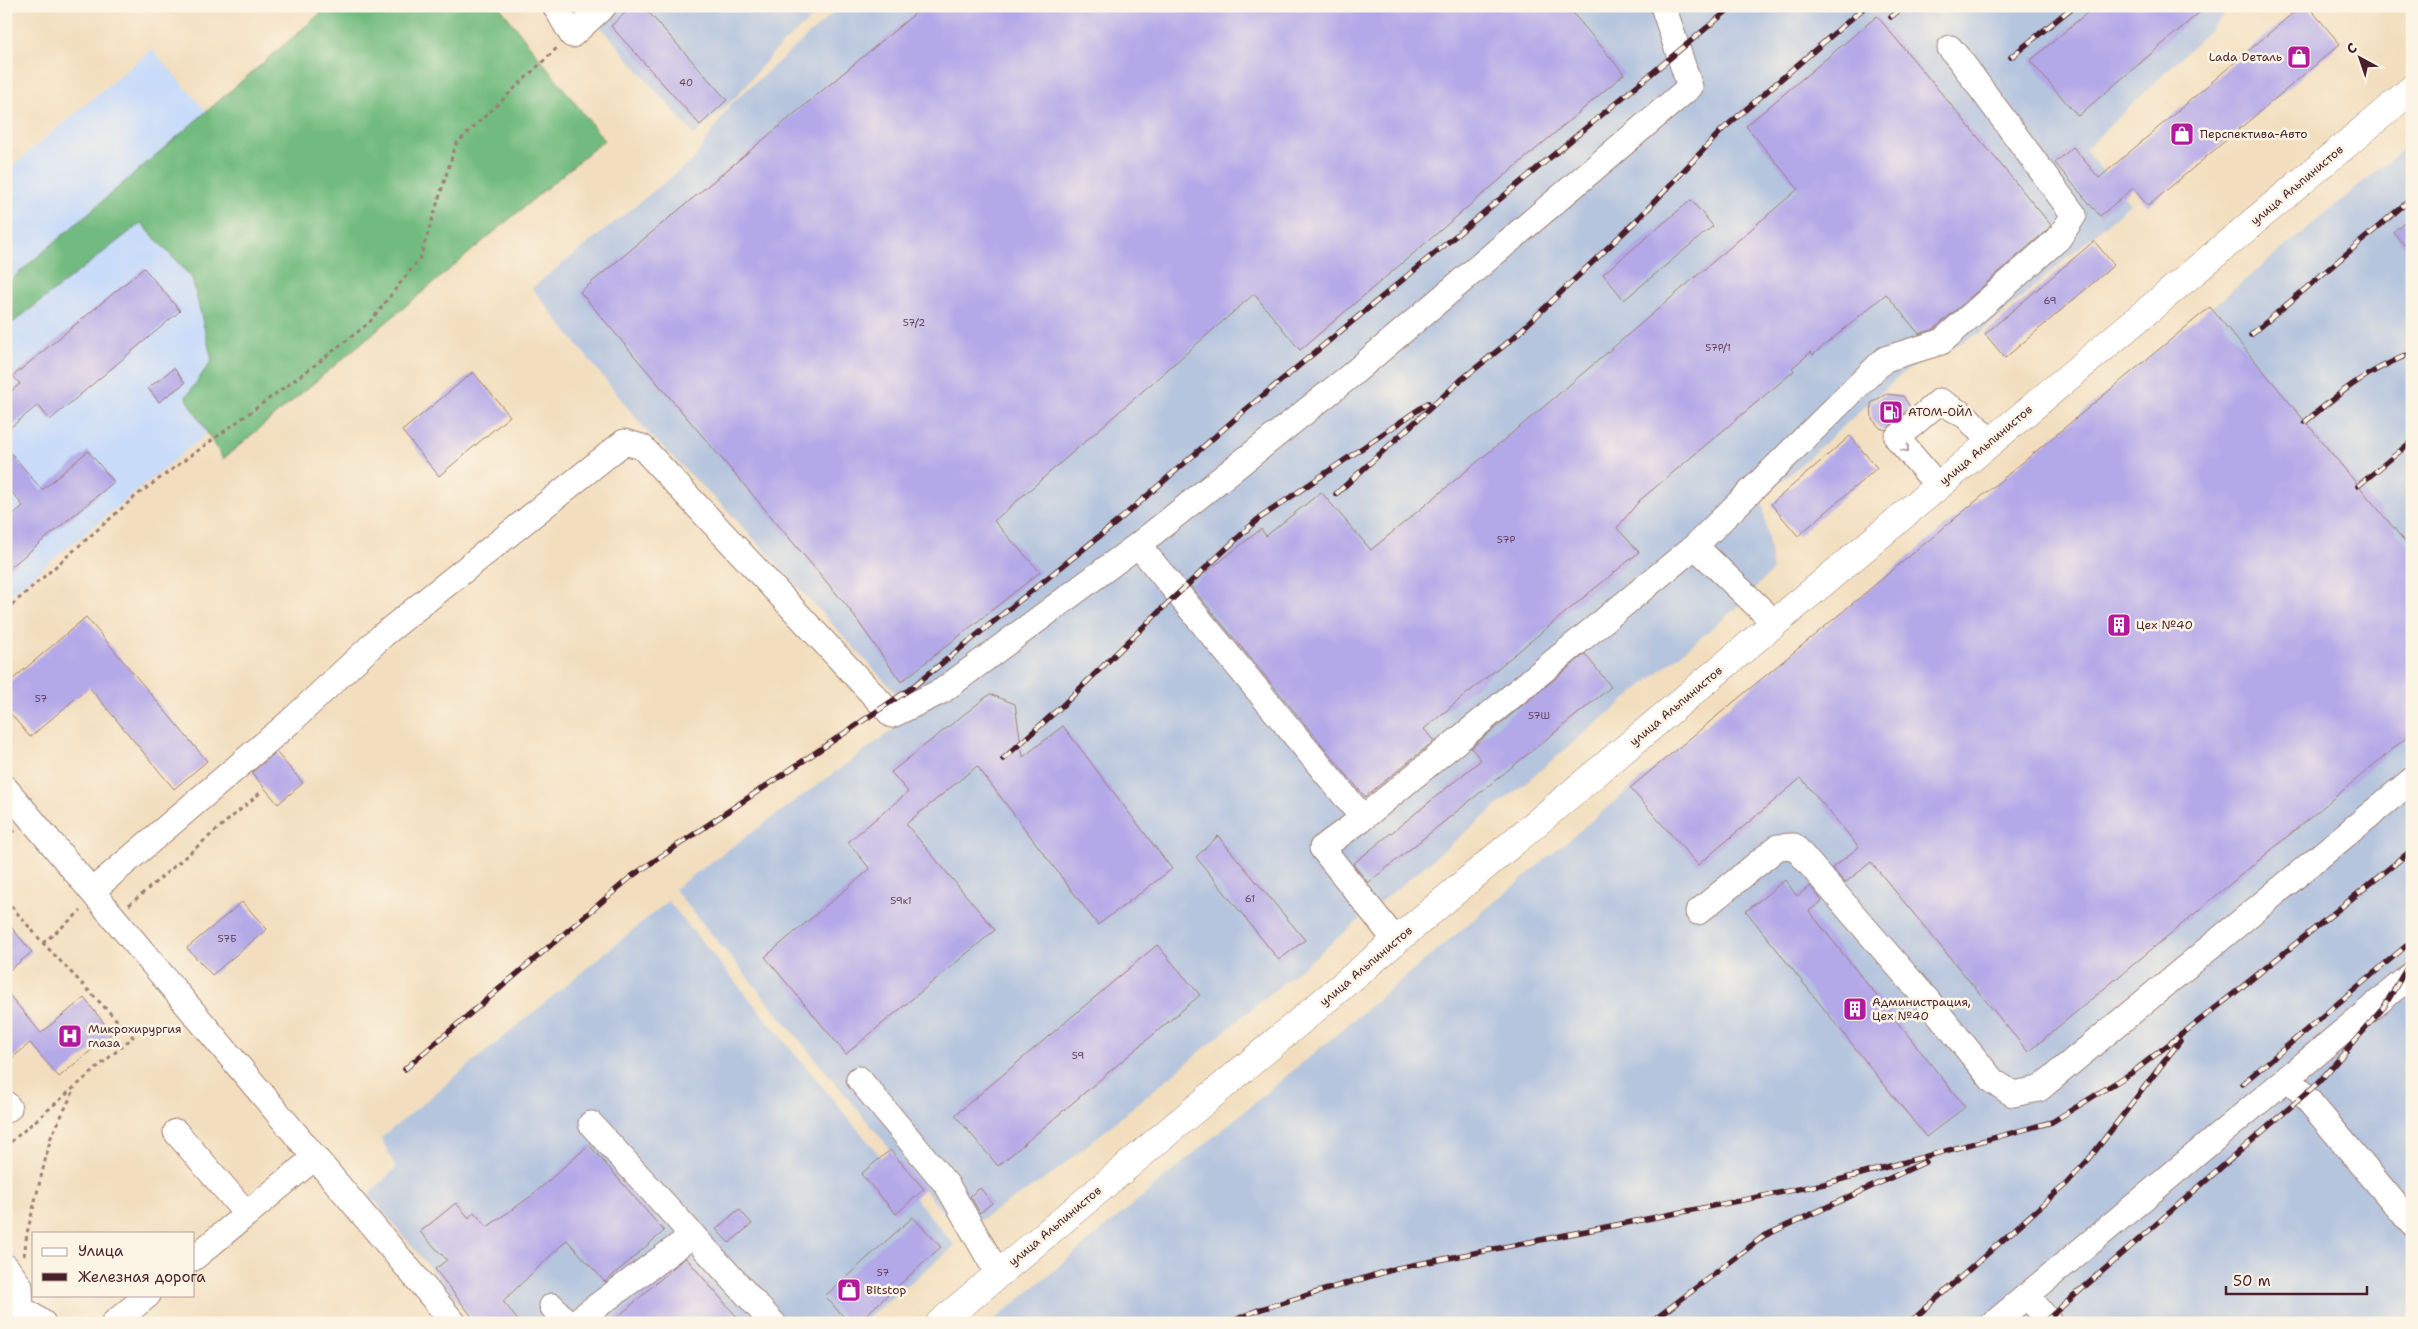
<svg xmlns="http://www.w3.org/2000/svg" width="2418" height="1329" viewBox="0 0 2418 1329" font-family="'Shantell Sans',sans-serif">
<rect width="100%" height="100%" fill="#fcf5e5"/>
<filter id="ink" filterUnits="userSpaceOnUse"><feTurbulence type="fractalNoise" baseFrequency=".02" numOctaves="2"/><feDisplacementMap in="SourceGraphic" scale="10" xChannelSelector="R" yChannelSelector="G"/><feConvolveMatrix kernelMatrix="1 2 1 2 8 2 1 2 1" color-interpolation-filters="sRGB"/></filter>
<filter id="wash" filterUnits="userSpaceOnUse"><feTurbulence type="fractalNoise" baseFrequency=".0096" numOctaves="4" result="noise"/><feDisplacementMap in="SourceGraphic" scale="20" xChannelSelector="R" yChannelSelector="G"/><feGaussianBlur stdDeviation="1.12" result="paint"/><feColorMatrix in="noise" values="0 0 0 0 0 0 0 0 0 0 0 0 0 0 0 0 0 1.4 0 .05"/><feComposite in="paint" operator="in"/></filter>
<g filter="url(#wash)">
<rect width="100%" height="100%" fill="#f2debe"/>
<path fill="#c9dcf9" d="M152 49 370 300 6 598V171Z"/>
<path fill="#b6c5de" d="M583 6H825L773 53 736 97 694 135Z
M841 6H2217L2224 16 2085 150 2130 204 1980 333 1904 372 1762 499 1773 570 1735 609 1050 1176 972 1225 955 1227 674 889 915 714 729 512 647 432 532 288 694 159 730 105Z
M2412 142V1323H991L1736 700Z
M668 901 955 1246 861 1323H475L369 1194 396 1168 381 1138Z"/>
<path fill="#72bb80" stroke="#5e6d56" d="M329 6H499L604 140 223 459 186 397 212 360 192 278 141 223 6 328V284Z"/>
<g id="blocks">
<path fill="#b3a8e8" d="M632 6H643L727 100 700 125 611 26Z
M924 6H1567L1624 74 1300 350 1254 294 994 521 1040 572 901 682 847 606 580 292Z
M2095 6H2207L2078 116 2030 61Z
M2301 6H2308L2340 44 2148 206 2133 188 2100 216 2055 163 2073 147 2099 178Z
M1877 16 2051 225 2048 229 1934 329 1919 334 1886 294 1813 355 1811 352 1792 368 1794 371 1639 501 1617 528 1639 552 1424 729 1434 741 1365 797 1190 585 1261 529 1266 536 1321 492 1371 550 1553 399 1798 189 1746 126Z
M1691 200 1713 226 1624 300 1603 274Z
M2412 215V254L2393 232Z
M2094 241 2114 265 2005 358 1985 334Z
M144 268 180 311 50 420 38 405 6 431V395L20 384 13 376Z
M2210 307 2412 550V733L2028 1052 1871 862 1845 883 1832 868 1859 847 1801 778 1698 865 1630 788Z
M174 368 185 383 159 402 148 388Z
M473 372 510 416 439 476 402 431Z
M1886 394 1903 396 1910 407 1886 430 1880 428 1872 419 1871 403Z
M1850 436 1877 468 1798 536 1771 504Z
M6 447 42 490 88 451 114 482 6 571V520L23 506 6 485Z
M86 617 207 761 174 789 89 687 30 737 6 708V685Z
M1585 654 1611 687 1368 883 1353 864 1481 760 1471 748Z
M990 694 1015 704 1023 757 1063 726 1172 869 1098 925 977 766 906 824 995 930 846 1054 765 957 870 869 848 842 908 792 891 772Z
M276 752 303 783 278 804 252 773Z
M1218 836 1305 940 1279 960 1196 857Z
M1785 880 1797 896 1810 886 1822 901 1809 911 1965 1107 1926 1137 1746 911Z
M242 902 267 929 212 975 187 948Z
M6 921 32 952 6 973Z
M1157 945 1200 995 998 1166 955 1115Z
M6 991 41 1033 84 998 112 1033 59 1077 30 1043 6 1063Z
M589 1145 664 1231 605 1282 567 1240 503 1301 520 1323H477L435 1269 447 1260 420 1232 456 1203 469 1218 474 1212 487 1227 530 1197Z
M890 1150 924 1189 896 1214 861 1174Z
M980 1188 992 1203 980 1213 970 1196Z
M739 1209 752 1224 729 1243 716 1229Z
M913 1217 941 1247 857 1323H849L825 1296Z
M686 1258 742 1323H611L681 1261Z"/>
</g>
</g>
<g filter="url(#ink)">
<use href="#blocks" fill-opacity="0" stroke="#9e7e74" stroke-width="1"/>
<g fill="none" stroke-linecap="round" stroke-linejoin="round">
<g stroke="#9e7e74" stroke-width="27">
<path id="minor" d="M555 6 572 35 604 6
M1938 486 1897 438 1940 401 1967 417 1990 442
M1138 545 1350 376 1690 87 1663 6
M1695 546 1885 359 1941 342 2059 238 2074 215 1960 60 1950 48
M6 789 454 1323
M92 891 291 721 383 635 624 442 642 447 892 715 942 691 1138 545 1363 818
M1698 912 1778 847 1794 846 1929 1002 1993 1081 2013 1094 2039 1089 2412 780
M1396 941 1322 848 1363 818 1695 546 1775 623
M2288 1076 2412 1224
M859 1079 947 1185 998 1274
M6 1104 9 1108 6 1110
M591 1124 773 1323
M176 1132 247 1214
M194 1258 314 1158
M6 1267 20 1286 21 1308 43 1323
M2027 1295 2050 1323
M552 1306 567 1323
M114 1323 148 1295
M574 1323 693 1235
M1994 1323 2412 974"/>
</g>
<g stroke="#9e7e74" stroke-width="29">
<path id="major" d="M940 1323 2412 89"/>
</g>
<path stroke="#9e7e74" stroke-width="3" stroke-dasharray="4 4" stroke-linecap="butt" d="M6 610 137 495 311 368 369 323 420 258 456 144 557 48
M6 838 15 830
M6 900 43 943 133 1037 6 1146
M129 905 261 792
M43 943 81 911
M24 1256 27 1233 51 1137 75 1088"/>
<use href="#minor" stroke="#fff" stroke-width="25"/>
<use href="#major" stroke="#fff" stroke-width="28"/>
<g stroke="#4a1f2b" stroke-width="5.5">
<path id="rail" d="M1891 17 1904 6
M2011 57 2074 6
M2251 335 2412 198
M2305 422C2343 390 2365 372 2412 353
M2358 486 2412 441
M1336 494 1461 380 1511 340 1641 216 1722 130 1866 6
M1003 759 1063 705 1168 603 1257 520 1428 403
M405 1069 632 876 910 689 1117 522 1243 412 1733 6
M2242 1084 2412 941
M1228 1323 1258 1310 1398 1268 1824 1184 2052 1122 2133 1072 2227 999 2412 850
M1650 1323 1764 1236 1925 1162
M1909 1323 2066 1184 2089 1159 2180 1041
M2043 1323 2319 1082 2384 1007 2412 959"/>
</g>
<use href="#rail" stroke="#fcf5e5" stroke-width="4" stroke-dasharray="11" stroke-linecap="butt"/>
</g>
<defs><path id="oneway-chevron" d="M-2-3.5L2.5 0L-2 3.5" fill="none" stroke-width="1.6" stroke-linecap="round" stroke-linejoin="round" transform="scale(1.25)"/></defs>
<use stroke="#ae9aa0" href="#oneway-chevron" transform="translate(1906 449) rotate(50)"/>
</g>
<defs>
<g id="shop-square" transform="scale(1.25)"><rect x="-9" y="-9" width="18" height="18" rx="4" fill="#b5179e" stroke="#fcf5e5"/><path d="M-5-2.5h2.3a2.7 3.5 0 0 1 5.4 0H5L5.5 6h-11ZM-1.5-2.5h3a1.5 2.3 0 0 0-3 0Z" fill="#fff"/></g>
<g id="fuel-square" transform="scale(1.25)"><rect x="-9" y="-9" width="18" height="18" rx="4" fill="#b5179e" stroke="#fcf5e5"/><path d="M-5.5-6h7V0h2V4h1.3V-2.5L3-4.5l.8-.8L6-3V5H2.5V1h-1V6h-7ZM-4.2-4.7v3.2H.2V-4.7Z" fill="#fff"/></g>
<g id="building-square" transform="scale(1.25)"><rect x="-9" y="-9" width="18" height="18" rx="4" fill="#b5179e" stroke="#fcf5e5"/><path d="M-4-6H4V6H1V3H-1V6H-4ZM-2.5-4.3h1.7v1.8h-1.7ZM.8-4.3h1.7v1.8H.8ZM-2.5-1h1.7V.8h-1.7ZM.8-1h1.7V.8H.8Z" fill="#fff"/></g>
<g id="hospital-square" transform="scale(1.25)"><rect x="-9" y="-9" width="18" height="18" rx="4" fill="#b5179e" stroke="#fcf5e5"/><path d="M-5-5h3v3.5h4V-5h3V5h-3V1.5h-4V5h-3Z" fill="#fff"/></g>
</defs>
<g fill-rule="evenodd">
<use href="#shop-square" x="2299" y="57"/>
<use href="#shop-square" x="2182" y="134"/>
<use href="#fuel-square" x="1891" y="412"/>
<use href="#building-square" x="2119" y="625"/>
<use href="#building-square" x="1855" y="1009"/>
<use href="#hospital-square" x="70" y="1036"/>
<use href="#shop-square" x="849" y="1290"/>
</g>
<g text-anchor="middle" dominant-baseline="central" stroke-width="5" stroke-linejoin="round" paint-order="stroke">
<g font-size="10" fill="#64415a">
<text x="686" y="82">40</text>
<text x="2050" y="300">69</text>
<text x="914" y="322">57/2</text>
<text x="1718" y="347">57Р/1</text>
<text x="1506" y="539">57Р</text>
<text x="41" y="698">57</text>
<text x="1539" y="715">57Ш</text>
<text x="1250" y="898">61</text>
<text x="901" y="900">59к1</text>
<text x="227" y="938">57Б</text>
<text x="1078" y="1055">59</text>
<text x="883" y="1272">57</text>
</g>
<g font-size="12" fill="#4a1f2b" stroke="#fcf5e5" text-anchor="start">
<text x="2282" y="57" text-anchor="end">Lada Dеталь</text>
<text x="2200" y="134">Перспектива-Авто</text>
<text x="1908" y="412">АТОМ-ОЙЛ</text>
<text x="2136" y="625">Цех №40</text>
<text x="1872" y="1002">Администрация,<tspan x="1872" dy="14">Цех №40</tspan></text>
<text x="88" y="1029">Микрохирургия<tspan x="88" dy="14">глаза</tspan></text>
<text x="866" y="1290">Bitstop</text>
</g>
<g font-size="12" fill="#4a1f2b" stroke="#fcf5e5">
<text transform="translate(2297 185) rotate(-40)">улица Альпинистов</text>
<text transform="translate(1986 445) rotate(-40)">улица Альпинистов</text>
<text transform="translate(1676 706) rotate(-40)">улица Альпинистов</text>
<text transform="translate(1366 966) rotate(-40)">улица Альпинистов</text>
<text transform="translate(1055 1226) rotate(-40)">улица Альпинистов</text>
</g>
</g>
<rect width="2418" height="1329" fill="none" stroke="#fcf5e5" stroke-width="25"/>
<rect x="32" y="1232" width="162" height="65" fill="#fcf5e5" stroke="#b59f9b"/>
<rect x="42" y="1248" width="25" height="8" fill="#ffffff" stroke="#b59f9b"/>
<text x="78" y="1256" font-size="15" fill="#4a1f2b">Улица</text>
<rect x="42" y="1273" width="25" height="8" fill="#4a1f2b" stroke="#b59f9b"/>
<text x="78" y="1282" font-size="15" fill="#4a1f2b">Железная дорога</text>
<g transform="translate(2360 58) rotate(320)" stroke="#fcf5e5" stroke-width="4" paint-order="stroke">
<path d="M0-4L9 19L0 12L-9 19Z" fill="#4a1f2b"/>
<text y="-8" font-size="14" font-weight="bold" text-anchor="middle" fill="#4a1f2b">С</text>
</g>
<path d="M2226 1286v8h141v-8" fill="none" stroke="#4a1f2b" stroke-width="2.5"/>
<text x="2233" y="1286" font-size="15" fill="#4a1f2b" stroke="#fcf5e5" stroke-width="4" paint-order="stroke">50 m</text>
</svg>
